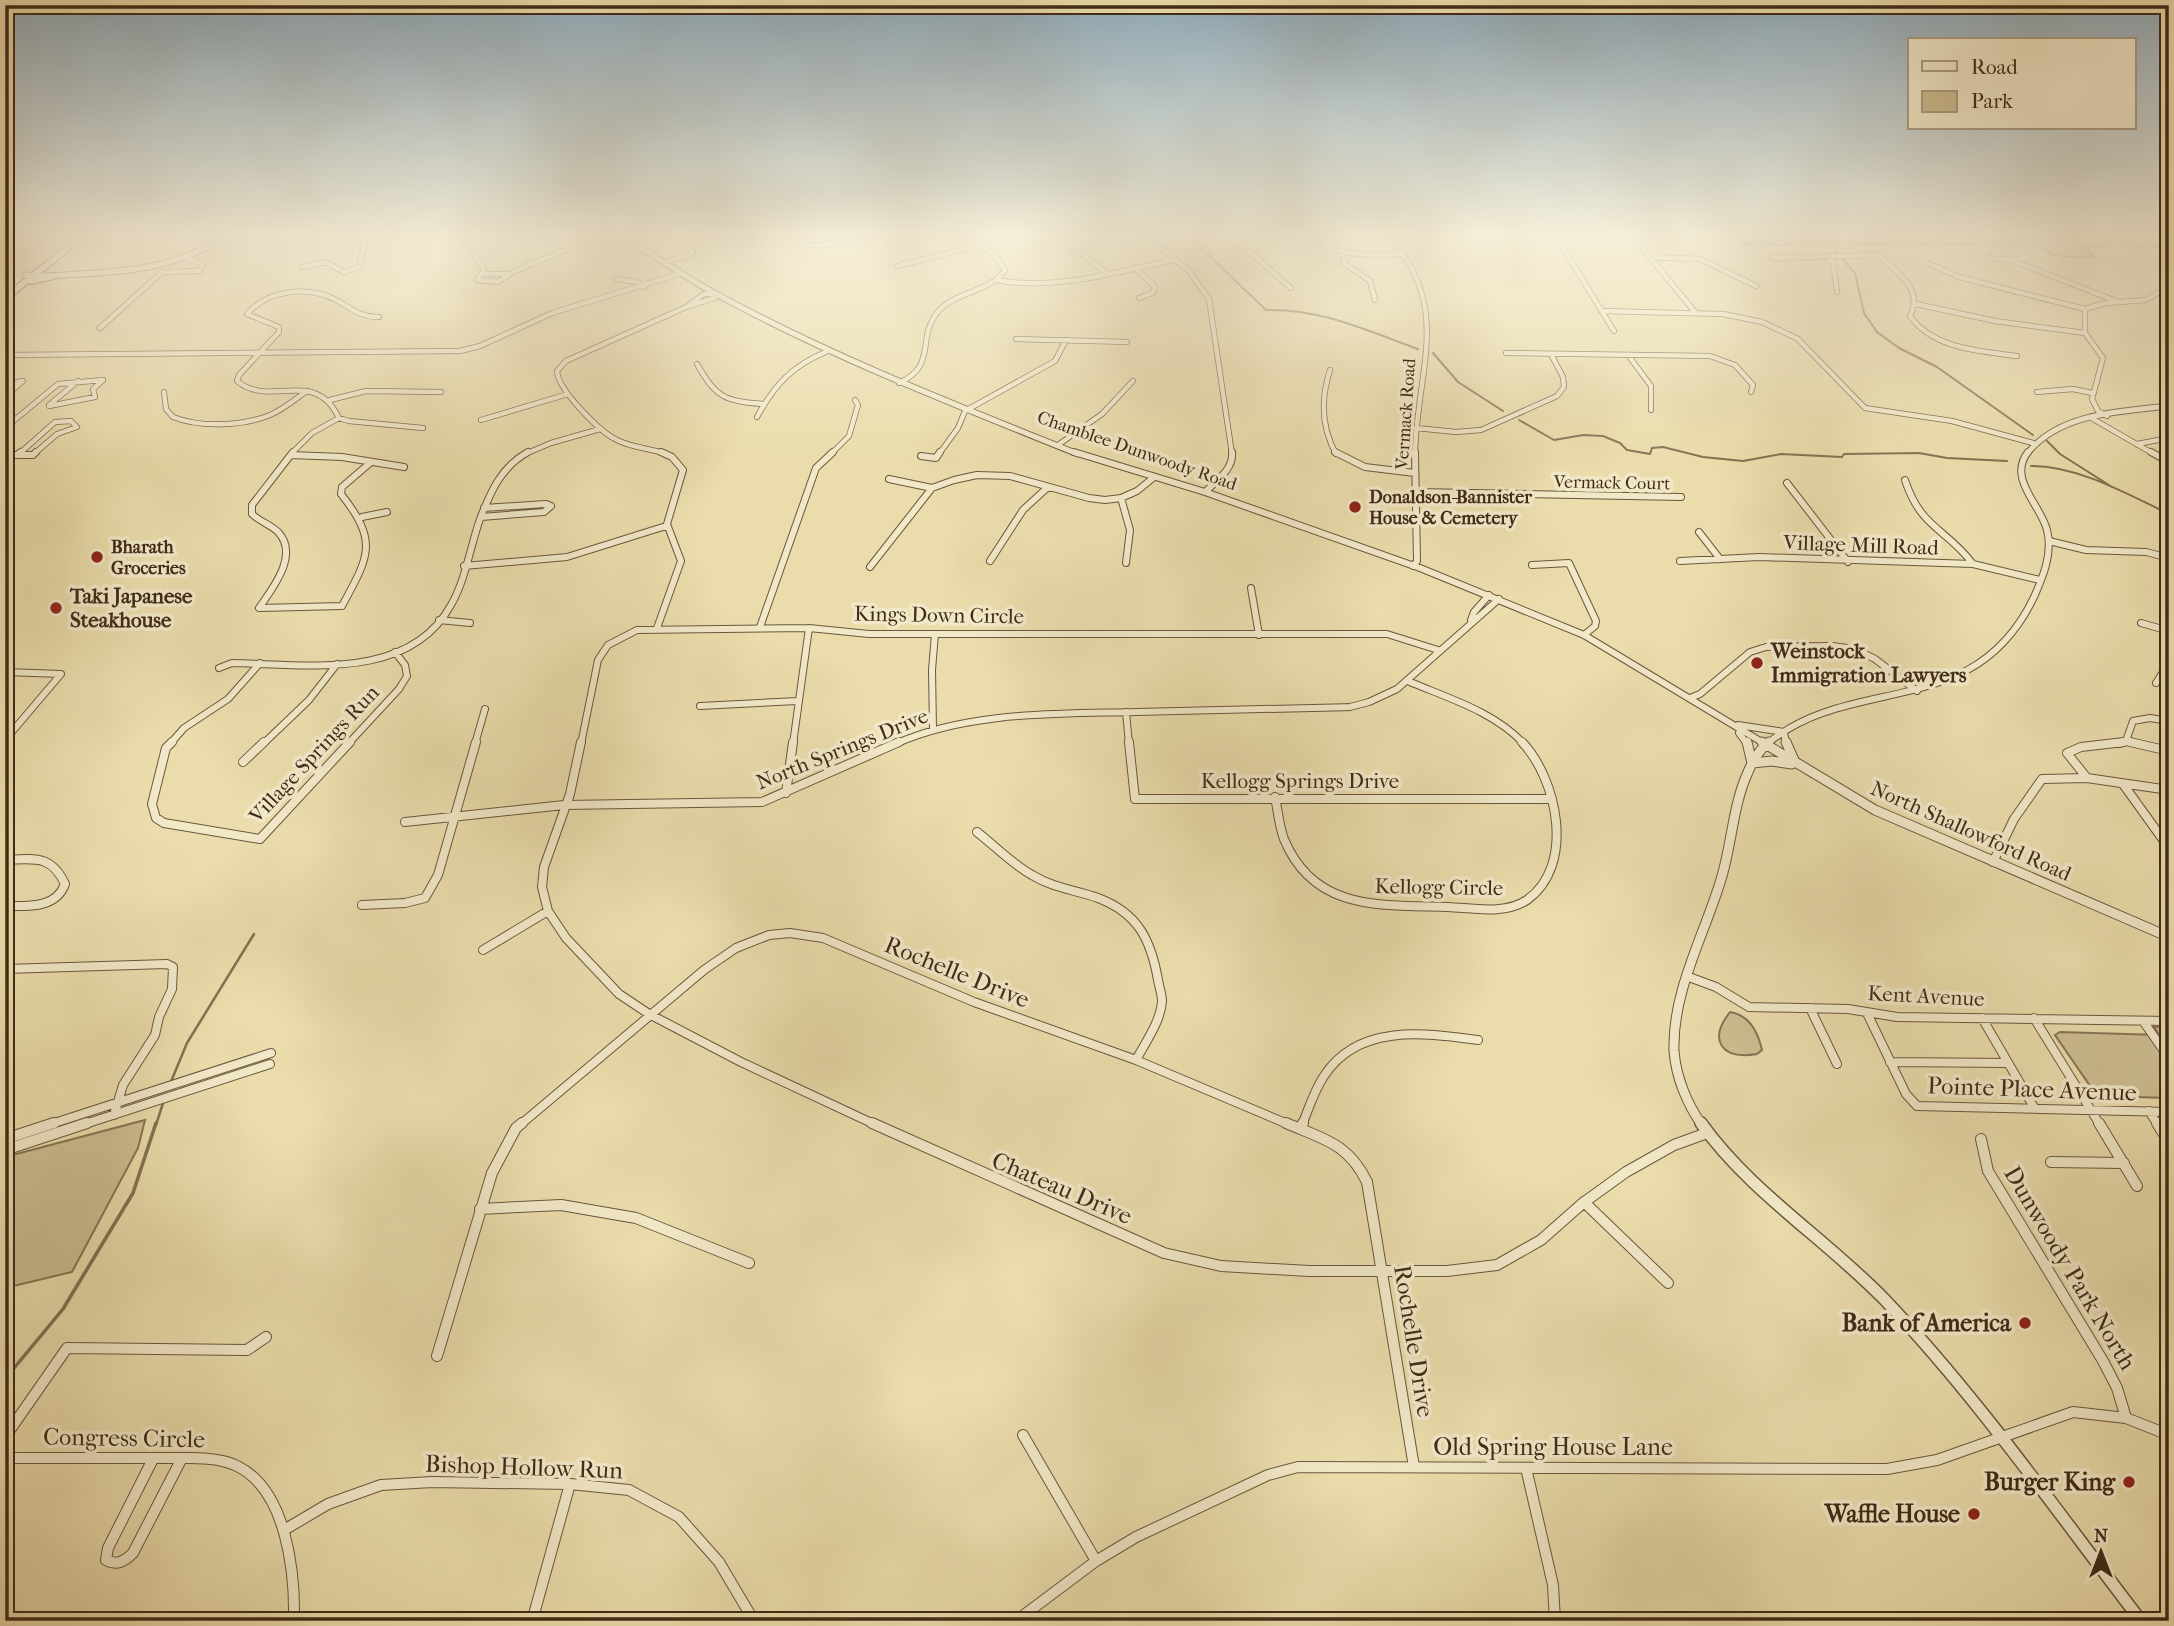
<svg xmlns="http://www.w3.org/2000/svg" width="2174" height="1626" viewBox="0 0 2174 1626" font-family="'IM FELL French Canon',serif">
<rect width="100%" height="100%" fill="#eadcab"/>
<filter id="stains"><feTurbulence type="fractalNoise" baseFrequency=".00286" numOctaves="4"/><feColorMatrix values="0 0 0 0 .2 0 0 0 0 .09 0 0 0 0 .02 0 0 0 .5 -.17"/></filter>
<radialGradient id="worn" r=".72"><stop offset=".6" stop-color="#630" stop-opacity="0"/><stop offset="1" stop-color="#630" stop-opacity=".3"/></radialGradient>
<path fill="#cdbe92" stroke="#867455" stroke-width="2" d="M1735 233H1856L1861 238 2068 240 2117 236 2169 238V244L2150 249 2120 242 2107 244 2104 247 2086 246 2094 257C2090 258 2054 256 2052 254 2046 252 2041 247 2036 244L1745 245Z
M1730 1012C1749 1015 1758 1032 1762 1050L1757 1054C1721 1060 1708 1040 1730 1012Z
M2154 1027H2169V1098L2097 1096 2055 1035 2060 1032 2159 1035Z
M145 1120 138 1148 72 1272 5 1288V1157Z"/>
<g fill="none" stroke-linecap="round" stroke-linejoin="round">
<path stroke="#837152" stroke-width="2" d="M1190 233 1196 243 1266 310C1319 308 1368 331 1418 349
M1829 233 1839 255
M1841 257 1855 273 1864 313 1877 332 1899 348 1937 367 2033 435
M1433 353 1458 382 1503 411
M1519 420 1554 440 1583 435 1603 436 1620 443 1627 450 1650 454 1652 448 1663 447 1703 457 1743 461 1781 454 1842 457 1844 454 1919 453 1947 458 2007 461
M2047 441 2060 454 2112 487
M2031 466C2079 466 2127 494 2169 514"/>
<path stroke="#837152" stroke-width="2.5" d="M170 1084 187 1043 254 934
M156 1125 164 1100"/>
<path stroke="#837152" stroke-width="3.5" d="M5 1379 63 1309 133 1193 156 1123"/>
<g stroke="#6a573d" stroke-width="6">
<path id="minor-far3" d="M481 233 469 237 466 243 483 267 484 271 477 280 498 282 513 272 560 252 621 234
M758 233C804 254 848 243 896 233
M1056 233 1106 273
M1142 233 1189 271 1209 299 1232 454
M1228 233 1291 288
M1306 233C1334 258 1367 255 1402 254
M1386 233C1454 306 1417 367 1415 454
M1471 233 1487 247
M1554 233 1614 331
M1630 233 1695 312
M1343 254 1344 263 1370 281 1375 300
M1827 256 1833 263 1837 292
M1648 257 1700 259 1756 286
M1772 258 1879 255C1897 273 1924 289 1910 316 1933 349 1980 351 2017 356
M1989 258 2011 260 2116 301
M2012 260 2027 258
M665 263 693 253 684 240
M1930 264 1959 277 2085 309
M897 266 981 245
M303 267 325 262 344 272 359 267 367 233
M1135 268 1155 287 1153 293 1139 298
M482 274H509
M616 279 637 282 645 287
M996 280C1056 291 1115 272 1174 260
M1916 304 1995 321 2085 333
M689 305 704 294H716
M1601 311 1723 314 1762 322 1798 339 1865 408 1952 421 2033 443
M379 317C360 318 350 307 334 299 307 286 267 290 247 314L279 327V332L239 375 237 381C271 409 314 366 339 418L349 421 423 428
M100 328 162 272 199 271 203 264 182 257
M1016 339 1127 342
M1506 353 1710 356 1735 365 1753 385 1751 392
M5 355 460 351 480 346 552 313 682 273
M1628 355 1651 386V410
M697 364C716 398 725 401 763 404
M1330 370C1321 398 1321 427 1336 454
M899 383C937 366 917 340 936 314 953 291 988 294 1005 270L996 257 968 233
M5 384 23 381 5 396
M164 392 166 409 173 417C201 428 243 426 270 415 284 409 295 399 307 391
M2037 392 2073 389 2092 393
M330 400 366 391 441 392
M49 405 78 381
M49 406 95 397 93 389 102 381
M2107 416 2098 411 2092 399 2103 358 2085 333V309L2106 303 2146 300 2169 286
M757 417C775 384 793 365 828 351
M2093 419 2154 454
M481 420 568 394
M5 428 58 384 103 380
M1416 428 1456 432 1481 430 1557 396 1564 387 1563 377 1551 354
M2137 444 2169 438
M1058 445 1102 414 1133 381
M19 454 55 422 71 421 77 427 57 434 34 454
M291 454 312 433 339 418
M525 454 551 443 600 429
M666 454C650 448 632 448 617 440 600 432 558 390 557 371L566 361 686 307 715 298 716 294
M831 454 849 436 858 405 855 400
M939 454 958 428 965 411 1055 361 1066 340"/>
</g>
<g stroke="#6a573d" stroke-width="8">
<path id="minor-far2" d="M293 452 252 505V514C260 522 272 525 279 533 299 556 272 589 259 608L342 606C369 556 379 542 341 494L342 487 370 463
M1335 452 1365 467 1415 473
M2151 452 2169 462
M5 455H17
M17 455H33L36 452
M17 455 21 452
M291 455 342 457 404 467
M921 456 936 458 940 452
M889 479 932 488
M1905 480C1921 529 1946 528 1973 564
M1787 483 1848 562
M1205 492C1216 481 1234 469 1232 452
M1416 492 1681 497
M1121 498 1130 530 1126 563
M362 517 387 512
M481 517 544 512 551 506 546 504 484 508
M1699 532 1720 559
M2049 541 2086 550 2146 552 2169 558
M990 561 1023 510 1048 487
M1680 561 1759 557 1973 564 2040 580
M1532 565 1569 563 1596 621 1595 626 1584 635
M464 566 567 557 666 526
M1413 566 1417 561 1415 452
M870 567 932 488 954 480 977 475 1010 476 1089 498 1105 500 1121 498 1137 491 1153 478
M1251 588 1259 635
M439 620 470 623
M1471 620 1474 612 1489 595
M2141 623 2169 631
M760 627 816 468 833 452
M657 628 681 561 667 524 683 470 672 457 661 452
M219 668 232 663C304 664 409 682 451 605 466 579 470 547 480 519 491 491 501 467 528 452
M5 672 61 674 5 740
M1410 682C1448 698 1495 712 1524 744
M2156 683 2169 663
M1690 698 1700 694 1750 652 1766 647 1832 646 1855 649 1875 659 1917 691
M700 706 797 701
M1126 712 1129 744
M933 729 932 670 935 634
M2126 741 2133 721 2150 718 2169 721
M2126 741 2137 744
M170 744 184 728 228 699 260 663
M263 744 309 700 337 664
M348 744 399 689 407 676 405 665 395 652
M475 744 485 709
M581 744 598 660 608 645 637 630 809 628 869 634H1387L1438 650
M793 744 809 628
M895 744C969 711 1057 714 1136 712 1208 710 1279 709 1350 707L1369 702 1397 689 1499 599
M2119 744 2126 741"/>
</g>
<g stroke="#6a573d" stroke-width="10">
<path id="minor-far1" d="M172 742 166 748 152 804 156 818 164 823 260 839 350 742
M581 742 570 794 544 867 542 887 548 911 566 938 619 994 649 1014 741 1062 876 1125
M1129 742 1135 799H1552
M2130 742 2169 751
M243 762 264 742
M2087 778 2067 753 2081 747 2124 742
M2123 784 2169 848
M786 793 793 742
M1275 797C1278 811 1279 826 1284 839 1314 912 1382 905 1448 907 1472 908 1505 915 1527 900 1576 865 1557 779 1522 742
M405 822 564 805 762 802 899 742
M977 832C995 846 1012 864 1032 875 1053 888 1076 890 1098 898 1138 913 1151 940 1158 980 1159 986 1162 995 1162 1001 1161 1021 1145 1043 1136 1060
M5 860C34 859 51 854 65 884 56 909 27 906 5 906
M1993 862 2014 819 2042 779 2087 778 2169 790
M362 905 405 903 425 898 438 875 476 742
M483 950 548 911
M5 969 167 964 173 967 172 989 159 1017 155 1035 123 1085 114 1115
M1689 977 1716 987 1749 1007 1848 1009 1897 1017 2169 1021
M1810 1008 1837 1064
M1867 1013 1906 1094 1917 1106 2169 1112
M1982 1018 2035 1109
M2034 1018 2100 1125
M2143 1021 2169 1058
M1890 1062 2008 1063
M2149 1111 2158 1125
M48 1125 271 1053
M82 1125 270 1064
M520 1125 704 970 736 948 769 935 790 933 823 938 974 1002 1136 1060 1290 1125
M1302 1125C1309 1108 1314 1091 1324 1076 1358 1023 1425 1033 1478 1040"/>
</g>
<g stroke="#6a573d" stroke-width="12">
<path id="minor" d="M872 1123 1164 1253 1221 1266 1309 1271H1447L1497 1265 1541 1240 1583 1203 1626 1172 1674 1145 1707 1133
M1286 1123C1323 1139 1348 1143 1367 1182L1414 1467
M2099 1123 2137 1186
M2157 1123 2169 1142
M1301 1128 1303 1123
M5 1139 54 1123
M1981 1139 1988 1171 2103 1361 2117 1388 2126 1418
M5 1150 87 1123
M2051 1162 2124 1163
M1584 1202 1668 1283
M480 1209 561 1205 636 1218 749 1263
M437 1356 492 1173 516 1128 522 1123
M1023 1435 1096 1561
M5 1437 67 1348 247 1350 266 1337
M5 1458H190C206 1458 223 1459 237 1466 287 1490 295 1573 294 1621
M153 1459 108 1548 106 1560C117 1566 125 1561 133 1553L182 1458
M1526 1468 1553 1585 1555 1621
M284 1530 328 1504 381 1485 432 1482 570 1484 629 1490 679 1517 719 1562 754 1621
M536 1621 534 1614 570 1484
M1016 1621 1096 1561 1136 1537 1268 1475 1298 1467 1887 1469 1937 1460 2073 1412 2126 1418 2169 1435"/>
</g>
<g stroke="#6a573d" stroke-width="7">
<path id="tertiary-far3" d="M619 233C652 254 684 277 718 295 834 358 956 405 1078 454
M25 275C43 277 61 275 80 274 139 271 180 266 231 233
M2027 454C2058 413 2122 411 2169 406"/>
</g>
<g stroke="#6a573d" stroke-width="8">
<path id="tertiary-far2" d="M1074 452 1205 492 1420 568 1584 635 1765 744
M1738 725 1784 732
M1784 732 1786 744
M1739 733 1747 744
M1767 744C1853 672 1974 723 2034 597 2043 577 2053 553 2047 530 2041 505 2007 479 2028 452"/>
</g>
<g stroke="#6a573d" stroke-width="11">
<path id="tertiary-far1" d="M1747 742 1752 763 1772 761 1792 764
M1762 742 1875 810 2169 937
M1786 742 1794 760
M1702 1125C1687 1104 1676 1077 1674 1051 1672 990 1706 932 1722 876 1732 842 1733 805 1748 772 1753 760 1759 750 1769 742"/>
</g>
<g stroke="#6a573d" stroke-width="14">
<path id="tertiary" d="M1701 1123C1750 1192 1826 1239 1885 1300 1979 1399 2058 1513 2141 1621"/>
</g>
<g stroke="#402b18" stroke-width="8">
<path id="secondary" d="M31 281 53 276
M5 298 87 233"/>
</g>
<use href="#minor-far3" stroke="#f1e8c8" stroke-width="4.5"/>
<use href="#minor-far2" stroke="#f1e8c8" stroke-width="6"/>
<use href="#minor-far1" stroke="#f1e8c8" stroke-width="8"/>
<use href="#minor" stroke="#f1e8c8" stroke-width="10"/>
<use href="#tertiary-far3" stroke="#f1e8c8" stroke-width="5"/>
<use href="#tertiary-far2" stroke="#f1e8c8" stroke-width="6"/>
<use href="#tertiary-far1" stroke="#f1e8c8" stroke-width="9"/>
<use href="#tertiary" stroke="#f1e8c8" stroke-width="11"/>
<use href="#secondary" stroke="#f1e8c8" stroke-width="6"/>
</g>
<linearGradient id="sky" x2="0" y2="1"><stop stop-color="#91acbc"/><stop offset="0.51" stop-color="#f6efd9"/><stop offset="1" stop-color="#f6efd9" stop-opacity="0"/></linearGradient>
<rect width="2174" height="460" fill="url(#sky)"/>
<g fill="#8f2418" stroke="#f1e8c8" stroke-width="2.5">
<circle cx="1355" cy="507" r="7"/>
<circle cx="97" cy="557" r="7"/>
<circle cx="56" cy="608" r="7"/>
<circle cx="1757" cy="663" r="7"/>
<circle cx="2025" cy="1323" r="7"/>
<circle cx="2129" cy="1482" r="7"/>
<circle cx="1974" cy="1514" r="7"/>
</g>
<g text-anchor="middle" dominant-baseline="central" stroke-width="7" stroke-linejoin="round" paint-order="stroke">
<g font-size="18" fill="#402b18" stroke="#f1e8c8">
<text transform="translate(1406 414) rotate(-86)">Vermack Road</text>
<text transform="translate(1137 451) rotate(19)">Chamblee Dunwoody Road</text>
<text transform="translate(1612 483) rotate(1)">Vermack Court</text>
</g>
<g font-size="18" font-weight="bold" fill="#402b18" stroke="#f1e8c8" text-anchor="start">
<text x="1369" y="497">Donaldson-Bannister<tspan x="1369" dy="21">House &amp; Cemetery</tspan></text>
<text x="111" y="547">Bharath<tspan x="111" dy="21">Groceries</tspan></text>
</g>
<g font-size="21" fill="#402b18" stroke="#f1e8c8">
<text transform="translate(1861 545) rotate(2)">Village Mill Road</text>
<text transform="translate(939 615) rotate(1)">Kings Down Circle</text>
<text transform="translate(842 749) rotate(-22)">North Springs Drive</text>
<text transform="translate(314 754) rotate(-47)">Village Springs Run</text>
<text x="1300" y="781">Kellogg Springs Drive</text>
<text transform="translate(1971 831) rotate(24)">North Shallowford Road</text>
<text transform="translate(1439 887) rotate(1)">Kellogg Circle</text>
<text transform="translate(1926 996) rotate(3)">Kent Avenue</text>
</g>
<g font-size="21" font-weight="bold" fill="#402b18" stroke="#f1e8c8" text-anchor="start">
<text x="70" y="596">Taki Japanese<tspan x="70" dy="24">Steakhouse</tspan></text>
<text x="1771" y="651">Weinstock<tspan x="1771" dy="24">Immigration Lawyers</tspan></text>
</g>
<g font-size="24" fill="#402b18" stroke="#f1e8c8">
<text transform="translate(957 972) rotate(22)">Rochelle Drive</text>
<text transform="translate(2032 1089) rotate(2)">Pointe Place Avenue</text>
<text transform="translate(1062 1188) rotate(23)">Chateau Drive</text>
<text transform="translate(2070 1268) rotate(59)">Dunwoody Park North</text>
<text transform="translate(1414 1341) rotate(81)">Rochelle Drive</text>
<text transform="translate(124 1438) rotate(1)">Congress Circle</text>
<text x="1553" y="1447">Old Spring House Lane</text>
<text transform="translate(524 1467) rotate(2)">Bishop Hollow Run</text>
</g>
<g font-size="24" font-weight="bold" fill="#402b18" stroke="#f1e8c8" text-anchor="end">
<text x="2011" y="1323">Bank of America</text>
<text x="2115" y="1482">Burger King</text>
<text x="1960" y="1514">Waffle House</text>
</g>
</g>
<rect width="2174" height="1626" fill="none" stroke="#eadcab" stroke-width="28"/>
<rect x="7" y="7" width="2160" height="1612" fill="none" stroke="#402b18" stroke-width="3.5"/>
<rect x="14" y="14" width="2146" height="1598" fill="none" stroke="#402b18" stroke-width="2"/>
<rect x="1908" y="38" width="228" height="91" fill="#f1e8c8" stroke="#aa9c82" stroke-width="2"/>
<rect x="1922" y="61" width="35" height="10" fill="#f1e8c8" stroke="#aa9c82" stroke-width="2"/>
<text x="1971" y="74" font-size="21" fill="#402b18">Road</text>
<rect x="1922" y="91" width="35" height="21" fill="#cdbe92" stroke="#aa9c82" stroke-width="2"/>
<text x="1971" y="108" font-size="21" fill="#402b18">Park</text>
<g transform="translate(2101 1552)" stroke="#f1e8c8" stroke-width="5" paint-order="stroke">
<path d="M0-5L12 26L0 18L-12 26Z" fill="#402b18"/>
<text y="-10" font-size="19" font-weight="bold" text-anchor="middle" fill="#402b18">N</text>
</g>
<rect width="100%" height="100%" filter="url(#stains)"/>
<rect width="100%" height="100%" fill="url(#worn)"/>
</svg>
